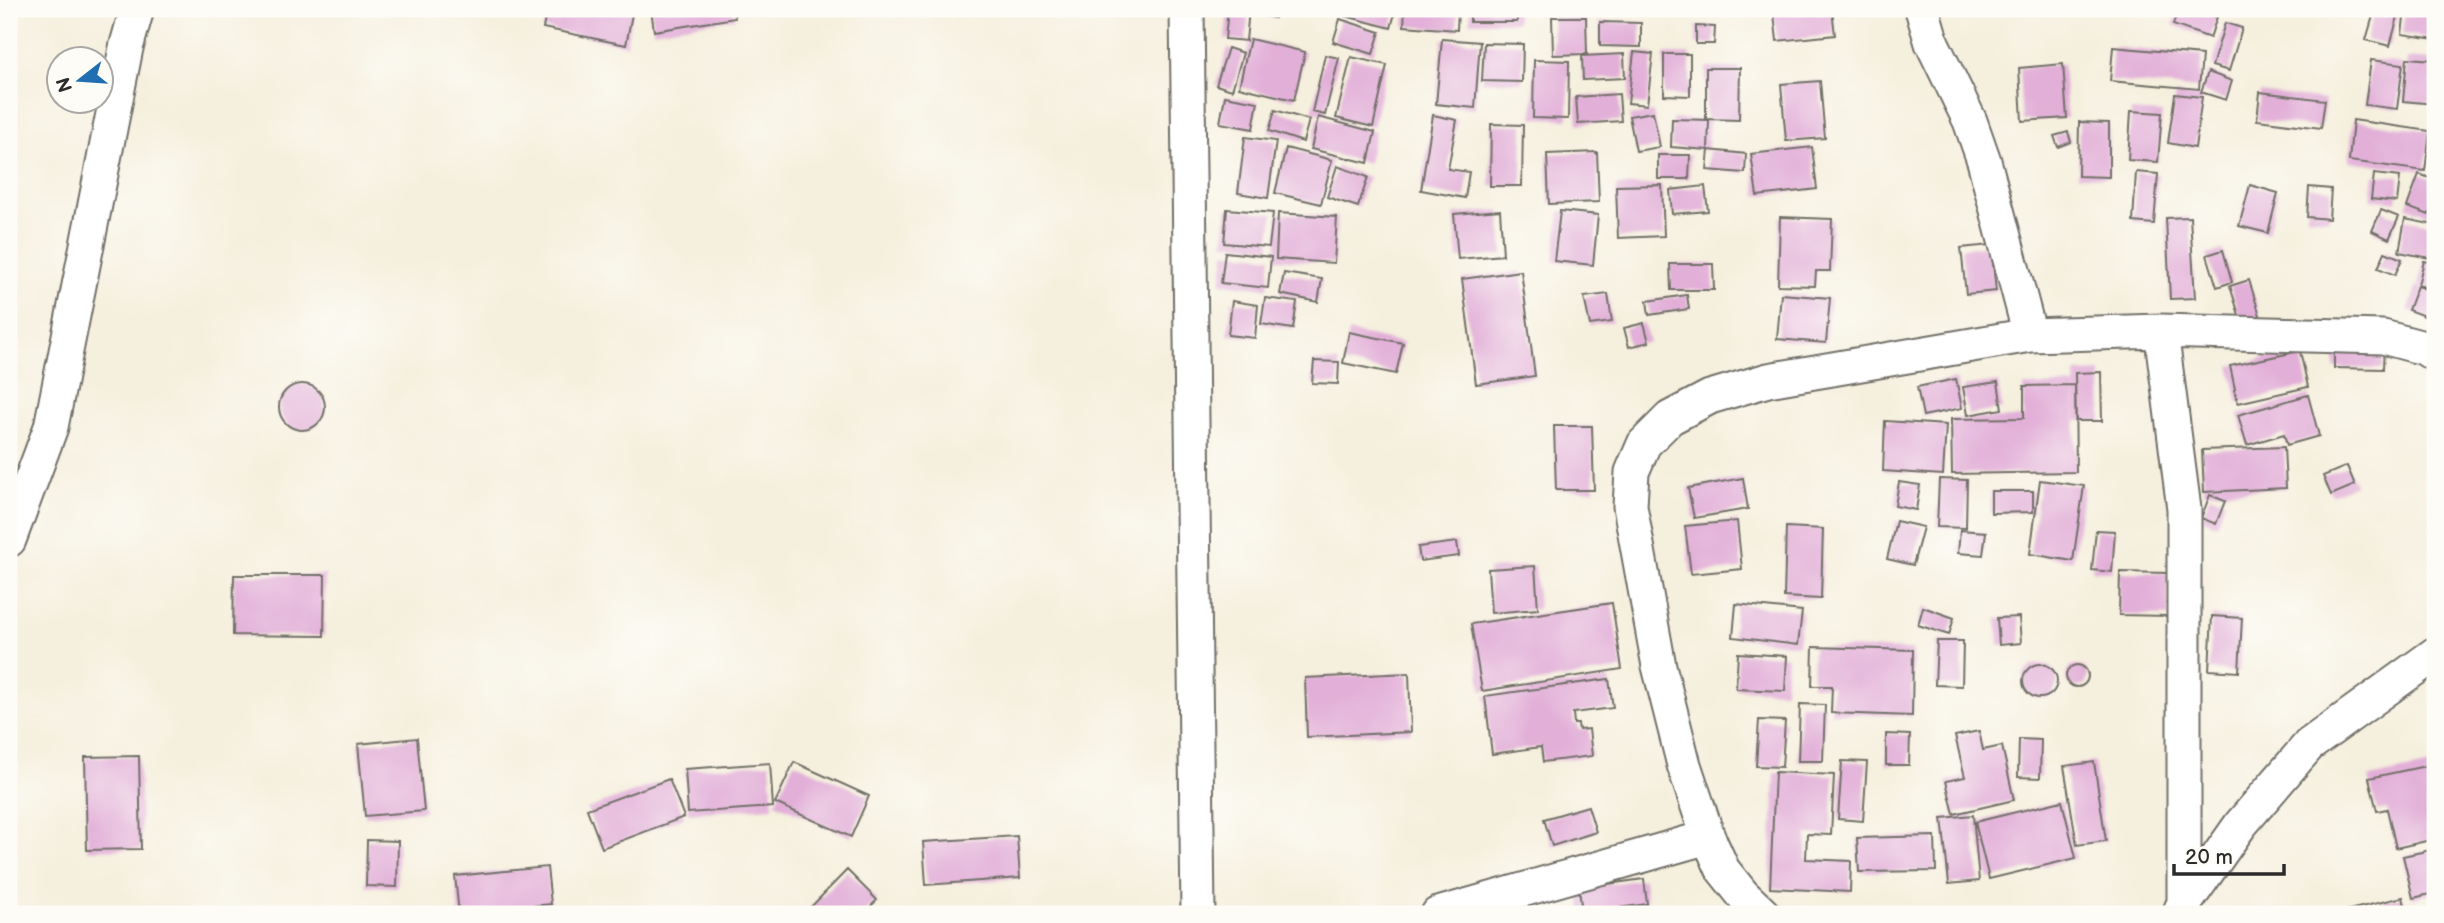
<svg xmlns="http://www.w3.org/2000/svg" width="2444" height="923" viewBox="0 0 2444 923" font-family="'Balsamiq Sans',sans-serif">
<rect width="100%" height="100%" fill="#fdfcf7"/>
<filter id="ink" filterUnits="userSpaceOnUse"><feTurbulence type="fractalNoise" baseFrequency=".0143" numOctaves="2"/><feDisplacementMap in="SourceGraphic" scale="14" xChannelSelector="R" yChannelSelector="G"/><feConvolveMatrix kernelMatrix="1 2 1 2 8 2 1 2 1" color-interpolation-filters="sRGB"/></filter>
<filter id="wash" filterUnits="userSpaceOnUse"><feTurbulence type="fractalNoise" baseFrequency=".00686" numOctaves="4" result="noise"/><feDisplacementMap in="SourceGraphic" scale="28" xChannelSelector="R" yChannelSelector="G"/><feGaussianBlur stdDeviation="1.57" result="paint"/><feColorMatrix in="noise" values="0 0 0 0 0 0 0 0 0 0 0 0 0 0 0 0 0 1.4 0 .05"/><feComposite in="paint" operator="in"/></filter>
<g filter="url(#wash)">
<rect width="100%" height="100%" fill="#f5efdd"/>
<g id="blocks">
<path fill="#e2afd8" d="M547 9H633L626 45 543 28Z
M651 9H733L735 18 654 31Z
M1228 9H1249L1246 41 1225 39Z
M1255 9H1277L1275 18 1254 14Z
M1331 9H1396L1391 28 1330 12Z
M1405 9H1458L1457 30 1404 26Z
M1470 9H1517V22H1470Z
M1537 9H1577V11L1537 15Z
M1832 9 1835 35 1777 41 1774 14Z
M2178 9H2192L2217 17 2210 38 2173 25Z
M2375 9H2400L2390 46 2366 40Z
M2405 9H2435V39L2402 34Z
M1552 17H1586L1587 54 1553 55Z
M1340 19 1380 32 1373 54 1333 42Z
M1600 22 1641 23V47L1600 46Z
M2225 23 2242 28 2229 71 2212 66Z
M1696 26 1715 27 1714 44H1696Z
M1250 39 1305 52 1294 100 1239 87Z
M1442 39 1480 42 1475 108 1436 104Z
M1484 43 1523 44 1522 82 1482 81Z
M2113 47 2202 55 2199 89 2110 81Z
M1228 48 1243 53 1232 90 1216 85Z
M1634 52 1653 54 1647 105 1628 103Z
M1624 54 1625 78 1583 80 1582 56Z
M1664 54H1690V96L1664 95Z
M1325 55 1339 58 1325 115 1312 112Z
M1351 57 1387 65 1373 127 1336 118Z
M2407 58 2435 60V104L2403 101Z
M1534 60 1569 61 1568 119 1533 118Z
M2371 60 2403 64 2397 109 2365 105Z
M2063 64 2067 118 2022 121 2019 68Z
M1706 68H1740L1739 120 1706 119Z
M2208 72 2232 81 2226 100 2201 92Z
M1820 81 1825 138 1786 141 1781 84Z
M2260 92 2325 100 2321 128 2257 120Z
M1619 94 1621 121 1578 124 1576 97Z
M2175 94 2202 97 2195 148 2168 143Z
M1225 96 1258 102 1253 129 1220 123Z
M1275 110 1309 120 1303 142 1269 131Z
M2131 111 2162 113 2158 162 2128 160Z
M1653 112 1660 147 1636 151 1629 116Z
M1433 115 1457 120 1448 169 1469 172 1465 198 1421 190Z
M1318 117 1375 132 1368 163 1311 149Z
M1672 119 1709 120 1708 150 1671 147Z
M2353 120 2430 131 2425 171 2349 161Z
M2079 122 2109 123V177L2078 176Z
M1491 124 1523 125 1522 186H1490Z
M2068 132 2071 142 2058 147 2054 136Z
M1245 137 1276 141 1268 198 1238 193Z
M1812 147 1817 189 1757 196 1751 154Z
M1286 148 1332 160 1321 204 1275 193Z
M1709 150 1746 154 1745 173 1707 170Z
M1597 152 1599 202 1549 204 1547 154Z
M1658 155H1690L1689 179H1658Z
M1337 166 1368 177 1358 207 1327 197Z
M2136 172 2158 174 2154 224 2133 222Z
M2374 174 2400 177 2397 202 2371 199Z
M2419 174 2435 180V197L2429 215 2407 207Z
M1662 185 1664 236 1618 238 1616 186Z
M2250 185 2278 193 2268 233 2239 226Z
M1705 186 1708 211 1672 214 1670 190Z
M2309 187 2331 189 2329 219 2307 217Z
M1227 209 1273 213 1269 247 1224 243Z
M1500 210 1503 255 1458 259 1454 214Z
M2381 210 2399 217 2389 239 2372 231Z
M1560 211 1598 215 1593 265 1554 261Z
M1278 213 1337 217 1334 263 1276 259Z
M1780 217 1832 219 1830 271H1816L1815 286 1778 285Z
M2190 217 2195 298 2170 299 2166 218Z
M2405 219 2435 225V259L2399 252Z
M1991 245 1996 291 1966 294 1961 248Z
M2223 250 2232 282 2217 287 2207 255Z
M1225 252 1271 257 1268 288 1221 283Z
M2385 252 2402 259 2395 275 2378 268Z
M2424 261 2435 263V290L2418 285Z
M1670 264H1713L1714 290H1671Z
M1521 271 1535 376 1476 384 1462 279Z
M1284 273 1322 279 1318 302 1280 294Z
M2249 280 2263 325 2244 331 2230 286Z
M2417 286 2435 292V320L2408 310Z
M1608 294 1612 322 1590 325 1584 297Z
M1781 294 1830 298 1826 343 1777 339Z
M1687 295 1689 309 1649 315 1647 301Z
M1265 298 1297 302 1293 329 1261 324Z
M1232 301 1258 305 1255 338 1228 335Z
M1644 323 1649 342 1629 347 1624 328Z
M1349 332 1403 343 1396 374 1343 363Z
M2334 342 2384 343 2383 369 2334 368Z
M2300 351 2308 387 2238 403 2230 366Z
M1314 361 1339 362 1338 384 1312 383Z
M2101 372 2102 421H2076L2075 373Z
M1956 379 1962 408 1923 416 1917 387Z
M1998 382 2002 409 1968 415 1963 387Z
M279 407a23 23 0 1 1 46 0a23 23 0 1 1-46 0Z
M2075 385 2076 472 1952 474 1951 419 2024 418V386Z
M2308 395 2319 436 2287 445 2284 434 2247 445 2238 415Z
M1885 421 1946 425 1943 475 1883 471Z
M1554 426H1592L1594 490H1556Z
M2284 447 2286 488 2204 492 2202 450Z
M2347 466 2355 485 2331 495 2323 476Z
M1743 478 1748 509 1694 518 1688 488Z
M1939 479 1967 480 1966 528 1937 527Z
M2040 480 2084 486 2073 561 2030 554Z
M1899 482 1920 485 1916 510 1895 506Z
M1991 491H2033V512L1991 513Z
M2210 495 2225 501 2216 524 2201 518Z
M1737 521 1742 569 1691 574 1685 526Z
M1896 521 1923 527 1913 565 1887 559Z
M1786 527 1823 529 1821 599 1784 597Z
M1960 530 1986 532 1983 555 1958 553Z
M2096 530 2115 531 2112 572 2092 570Z
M1457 542 1459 556 1420 561 1418 547Z
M1535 566 1538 609 1491 613 1488 569Z
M2120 572 2169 573V616L2119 615Z
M234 575H325L324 636 233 635Z
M1612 603 1622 669 1482 691 1471 624Z
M1736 604 1802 611 1798 645 1733 637Z
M1923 607 1954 618 1949 635 1918 625Z
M2212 616 2242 618 2239 672 2209 670Z
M2019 617 2021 643 1999 645 1997 618Z
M1937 641H1963L1962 686 1935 685Z
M1813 647 1913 650 1912 716 1831 713 1832 686H1812Z
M1738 653 1787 656 1785 691 1736 689Z
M2023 681a17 17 0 1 1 34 0a17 17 0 1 1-34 0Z
M2066 676a11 11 0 1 1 22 0a11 11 0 1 1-22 0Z
M1409 673 1411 732 1307 737 1305 678Z
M1609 679 1613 708 1573 713 1574 724H1578L1579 730 1589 729 1592 756 1543 762 1541 747 1492 754 1485 696Z
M1800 704 1825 705 1823 761H1798Z
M1759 720 1785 721 1782 767 1756 766Z
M1979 731 1983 750 2002 746 2014 800 1954 814 1946 781 1965 777 1955 736Z
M1886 734 1910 735 1909 765H1886Z
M417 738 424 811 365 816 358 744Z
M2019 739 2041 740 2040 778 2018 777Z
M139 756 141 849 87 850 85 757Z
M1842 761 1867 762 1863 821 1838 819Z
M794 762 869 796 851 837 775 803Z
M2094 762 2106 841 2077 845 2064 766Z
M770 763 773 807 688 813 685 769Z
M2435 764V839L2396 848 2387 809 2377 811 2369 778Z
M1775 772 1834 775 1831 835 1807 834 1806 859 1851 861 1850 892 1770 888Z
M669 779 684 817 602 848 587 809Z
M2062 801 2076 858 1989 879 1975 822Z
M1588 806 1596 832 1552 846 1544 819Z
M1973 815 1979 881 1949 884 1942 818Z
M1017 836 1020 878 926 885 923 842Z
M1935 836 1936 871 1859 872 1857 838Z
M367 840 398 841 397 887 366 886Z
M2435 849V893L2413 898 2403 856Z
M547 867 551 904 459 914 455 876Z
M847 870 877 900 863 914H804Z
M1644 879 1647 904 1582 913 1579 888Z
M2403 897 2407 914H2336V913Z"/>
</g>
</g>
<g filter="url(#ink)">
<use href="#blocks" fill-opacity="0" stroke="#727069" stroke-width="2"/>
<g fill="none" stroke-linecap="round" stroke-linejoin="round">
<g stroke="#727069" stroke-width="37">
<path id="minor" d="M1187 9 1198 914
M1922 9 1932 43 1970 121 1984 161 2030 335
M2161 331 2184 509V906
M9 540 51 427 126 48 137 9
M2181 909 2241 824 2309 745 2435 654
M1438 914 1708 837
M1763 914 1743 895 1723 870 1708 837 1684 765 1659 666 1630 506 1632 472 1644 444 1670 418 1710 397 1768 380 2030 335 2161 331 2383 337 2424 348 2435 355"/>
</g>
<use href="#minor" stroke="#fff" stroke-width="33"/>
</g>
</g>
<rect width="2444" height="923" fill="none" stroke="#fdfcf7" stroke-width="35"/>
<g transform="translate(80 80) rotate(253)"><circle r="33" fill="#fdfcf7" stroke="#a9a8a5" stroke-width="2"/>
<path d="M0-5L12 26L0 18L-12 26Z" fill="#1f6fb2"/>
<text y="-10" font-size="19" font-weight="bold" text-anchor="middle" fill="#2b2b2b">N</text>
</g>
<path d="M2174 864v10h110v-10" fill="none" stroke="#2b2b2b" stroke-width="3.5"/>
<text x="2185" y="864" font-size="21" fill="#2b2b2b" stroke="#fdfcf7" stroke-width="5" paint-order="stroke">20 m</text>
</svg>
